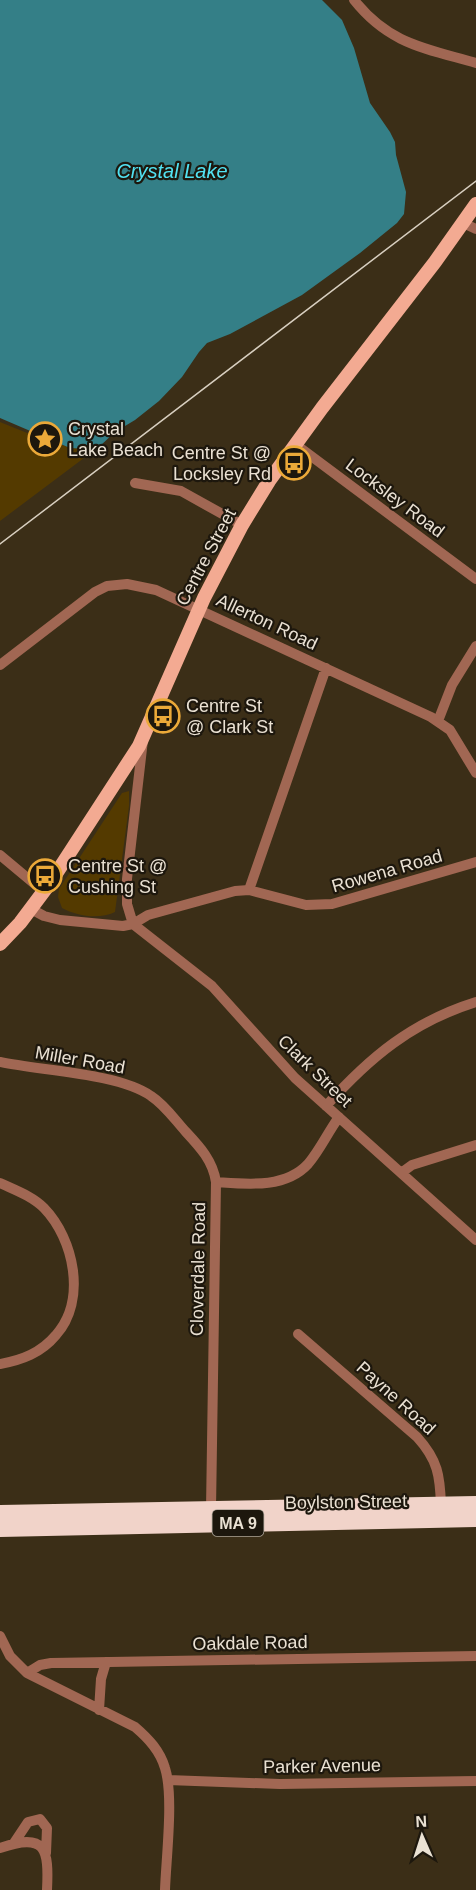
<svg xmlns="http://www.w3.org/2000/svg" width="476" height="1890" viewBox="0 0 476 1890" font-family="Helvetica,sans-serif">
<rect width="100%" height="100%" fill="#3b2e17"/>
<path fill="#543a00" d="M0 422 37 437H44L70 448 88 449 100 446 0 521Z
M129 791V806L115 912C99 920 77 916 62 908L58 897 59 889 122 793Z"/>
<path fill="#347f87" d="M0 0H322L342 20 354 48 370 103 390 132 395 142 396 155 406 192 404 214 397 223 360 253 302 295 230 334 207 343 199 352 182 377 159 401 135 420 115 432 100 446 88 449 70 448 0 418Z"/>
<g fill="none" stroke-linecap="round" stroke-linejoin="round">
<path stroke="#a16753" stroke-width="10" d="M354 0C389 44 424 48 476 63
M463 223 476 229
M295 444 476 579
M135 483 181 491 242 525
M0 665 95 592 107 586 127 584 156 590 431 717 450 730 476 773
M438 721 452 685 476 646
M143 740 127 879V904L133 924 212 986 295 1078 476 1240
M0 855 43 891
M249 890 326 668
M31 909 44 916 60 920 123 926 133 924 148 915 235 891 249 890 306 905 332 904 476 862
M0 1062C41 1071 118 1073 151 1096 165 1105 175 1120 186 1132 200 1147 213 1161 216 1182L211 1509
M326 1106C370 1057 412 1022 476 1002
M401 1173 412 1165 476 1145
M216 1182C246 1184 285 1189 308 1164 320 1150 328 1132 339 1117
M0 1183C15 1190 32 1196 44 1208 74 1239 87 1300 56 1335 41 1353 22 1360 0 1364
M298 1334 417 1437C438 1460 440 1476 441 1505
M0 1636 10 1656 27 1673 135 1727C149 1739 160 1751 165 1768 174 1796 166 1859 165 1890
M27 1673 40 1665 51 1663 476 1656
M99 1710 101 1679 106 1662
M168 1780 280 1784 476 1781
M14 1843 28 1822 40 1819 47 1828 46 1853
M0 1848C46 1832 49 1849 47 1890"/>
<path stroke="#f3aa92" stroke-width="14" d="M0 944 20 923 50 883 139 746 204 598 242 525 269 481 322 408 435 262 476 204"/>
<path stroke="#f1d3c9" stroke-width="16" d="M0 1513 476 1504
M0 1529 476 1519"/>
<path stroke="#d8cfc0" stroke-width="1.5" d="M0 544 476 181"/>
</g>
<defs>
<g id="sight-ring" transform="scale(1.725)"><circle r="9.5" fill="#1d170d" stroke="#eba939" stroke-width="1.5"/><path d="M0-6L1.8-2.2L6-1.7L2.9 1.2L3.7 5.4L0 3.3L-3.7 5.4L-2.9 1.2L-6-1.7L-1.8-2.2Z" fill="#eba939"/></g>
<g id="bus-ring" transform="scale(1.725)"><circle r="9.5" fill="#1d170d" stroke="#eba939" stroke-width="1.5"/><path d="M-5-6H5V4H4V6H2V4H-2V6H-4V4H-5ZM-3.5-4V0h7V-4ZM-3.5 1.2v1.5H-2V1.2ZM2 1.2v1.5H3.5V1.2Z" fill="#eba939"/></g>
</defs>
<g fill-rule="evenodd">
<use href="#sight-ring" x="45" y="439"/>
<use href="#bus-ring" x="294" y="463"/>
<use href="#bus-ring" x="163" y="716"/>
<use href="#bus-ring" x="45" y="876"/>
</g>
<g text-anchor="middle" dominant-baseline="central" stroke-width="4.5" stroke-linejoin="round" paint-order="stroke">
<rect fill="#1d170d" stroke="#aca498" stroke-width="1.5" x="212.5" y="1510" width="51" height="26" rx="4.5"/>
<g font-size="16" font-weight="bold" fill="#eae1d3">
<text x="238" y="1523">MA 9</text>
</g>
<g font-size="18" fill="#eae1d3" stroke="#1d170d" text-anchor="start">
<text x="68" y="429">Crystal<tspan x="68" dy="21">Lake Beach</tspan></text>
<text x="271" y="453" text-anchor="end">Centre St @<tspan x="271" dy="21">Locksley Rd</tspan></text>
<text x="186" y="706">Centre St<tspan x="186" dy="21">@ Clark St</tspan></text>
<text x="68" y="866">Centre St @<tspan x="68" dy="21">Cushing St</tspan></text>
</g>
<g font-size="18" fill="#eae1d3" stroke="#1d170d">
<text transform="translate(395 498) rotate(37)">Locksley Road</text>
<text transform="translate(206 557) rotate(-62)">Centre Street</text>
<text transform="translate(267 622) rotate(25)">Allerton Road</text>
<text transform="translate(387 871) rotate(-16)">Rowena Road</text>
<text transform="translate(80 1060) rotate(10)">Miller Road</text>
<text transform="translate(315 1071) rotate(44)">Clark Street</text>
<text transform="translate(198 1269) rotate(-89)">Cloverdale Road</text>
<text transform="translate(396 1398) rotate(42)">Payne Road</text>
<text transform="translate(346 1502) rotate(-1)">Boylston Street</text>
<text transform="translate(250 1643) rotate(-1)">Oakdale Road</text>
<text transform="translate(322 1766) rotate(-1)">Parker Avenue</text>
</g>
<g font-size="20" font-style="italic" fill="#52e2f2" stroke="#1d170d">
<text x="172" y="171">Crystal Lake</text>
</g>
</g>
<g transform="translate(422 1836) rotate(357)" stroke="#1d170d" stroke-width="4.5" paint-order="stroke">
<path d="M0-4.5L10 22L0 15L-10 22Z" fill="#eae1d3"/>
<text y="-9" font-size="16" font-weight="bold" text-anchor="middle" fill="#eae1d3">N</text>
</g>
</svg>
